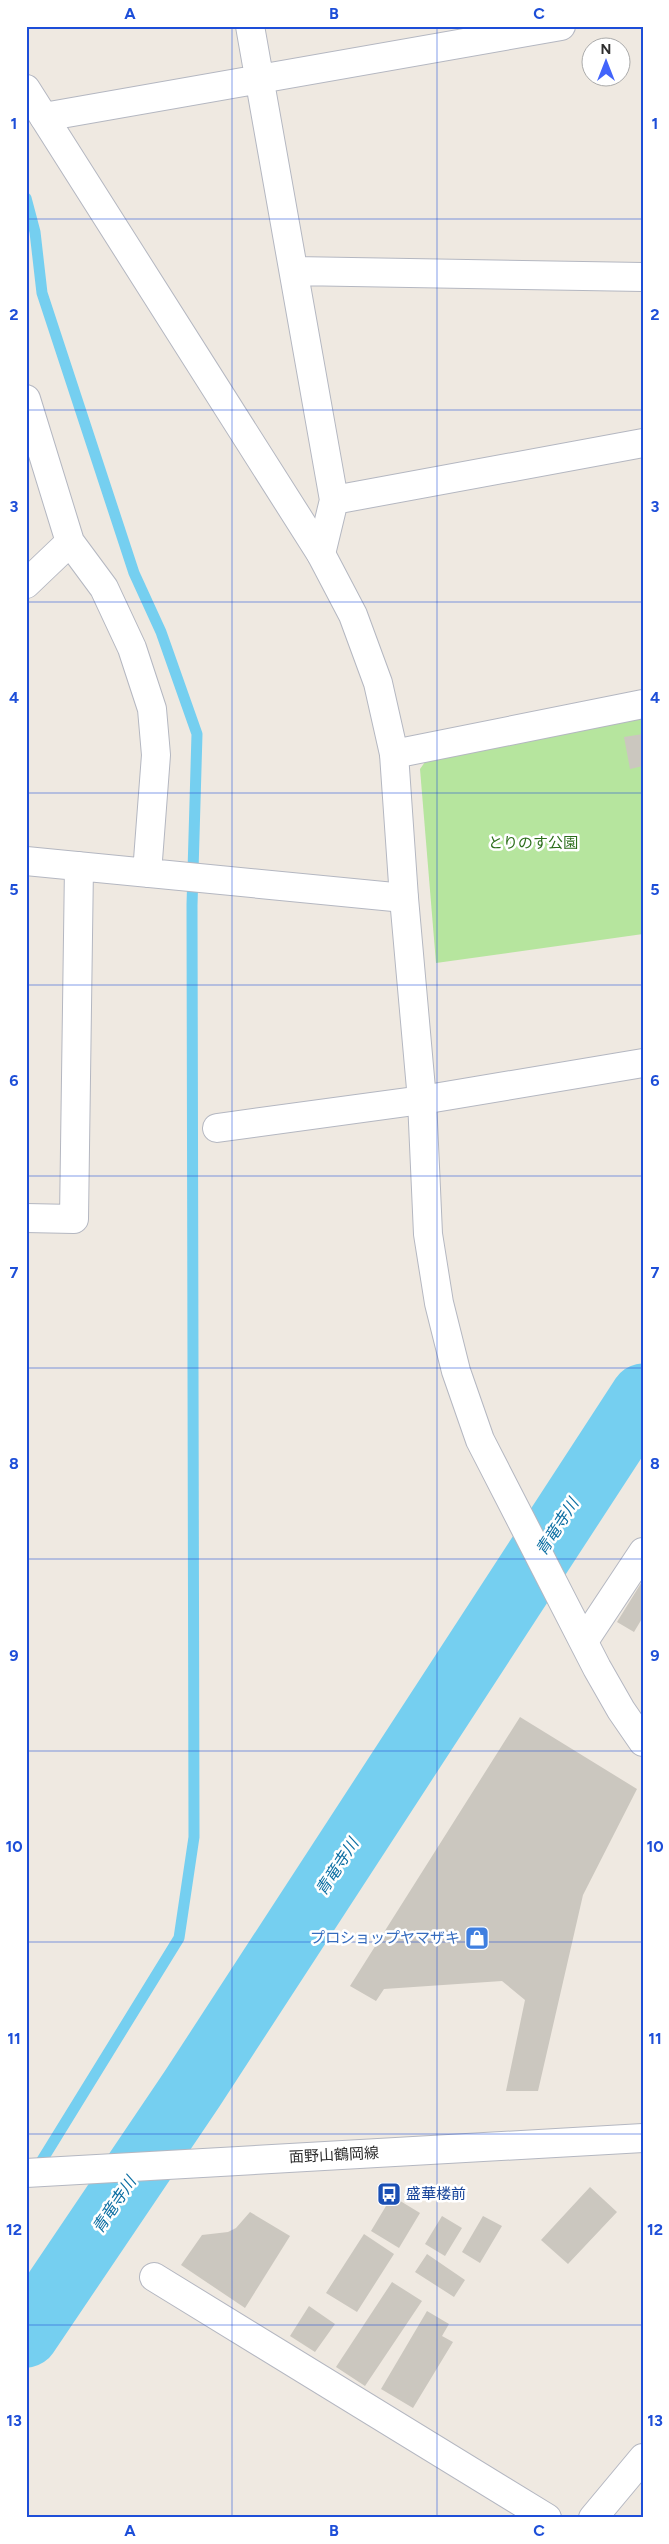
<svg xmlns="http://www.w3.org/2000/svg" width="669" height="2544" viewBox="0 0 669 2544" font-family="Figtree,'Noto Sans JP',sans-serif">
<rect width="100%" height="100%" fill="#efe9e1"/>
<path fill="#b6e59e" d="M638 718 643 719V934L436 963 420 769 430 755Z"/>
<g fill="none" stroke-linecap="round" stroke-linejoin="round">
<path stroke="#75cff0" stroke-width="11" d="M26 198 35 232 42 293 134 573 161 632 197 734 192 905 194 1837 179 1938 36 2170"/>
<path stroke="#75cff0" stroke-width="65" d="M26 2335 192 2089 643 1396"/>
</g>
<path fill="#cbc7bf" d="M643 734V766L630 769 624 737Z
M643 1580V1617L634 1632 617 1622Z
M520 1717 637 1789 583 1895 538 2091H506L525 2000 502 1981 384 1989 376 2001 350 1986Z
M590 2187 617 2212 568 2264 541 2240Z
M392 2196 420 2213 399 2248 371 2231Z
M250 2212 290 2236 245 2308 181 2265 202 2235 228 2232 236 2228Z
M442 2216 462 2228 445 2256 425 2244Z
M483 2216 502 2226 480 2263 462 2252Z
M364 2234 394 2254 357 2312 326 2293Z
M427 2254 465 2280 454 2297 415 2272Z
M392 2282 422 2301 365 2386 336 2367Z
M309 2306 335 2324 315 2352 290 2336Z
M427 2311 449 2324 442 2336 453 2342 413 2408 381 2389Z"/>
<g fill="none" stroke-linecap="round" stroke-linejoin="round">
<g stroke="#b4b7c1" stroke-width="30">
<path id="street" d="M250 26 334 500
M44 117 561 26
M294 271 643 277
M26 399 70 542 104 588 132 648 152 709 156 755 147 873
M321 554 334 500 643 443
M26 584 70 542
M394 754 643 704
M26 861 404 898
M217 1128 422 1100 643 1063
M26 1218 74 1219 79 866
M584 1641 643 1552
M154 2277 547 2518
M593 2518 643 2458"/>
</g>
<g stroke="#b4b7c1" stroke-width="30">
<path id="secondary" d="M26 89 321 554 353 615 378 683 394 754 404 898 422 1100 428 1234 439 1303 456 1371 480 1440 597 1668 621 1710 643 1742
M26 2173 643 2138"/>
</g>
<use href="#street" stroke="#fff" stroke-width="28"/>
<use href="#secondary" stroke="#fff" stroke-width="28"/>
</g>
<path fill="none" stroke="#1d4ed8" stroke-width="1" stroke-opacity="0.55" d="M232 26V2518M437 26V2518M26 219H643M26 410H643M26 602H643M26 793H643M26 985H643M26 1176H643M26 1368H643M26 1559H643M26 1751H643M26 1942H643M26 2134H643M26 2325H643"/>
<defs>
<g id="shop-square" transform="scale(1.25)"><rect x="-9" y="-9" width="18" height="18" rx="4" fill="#3f7fe0" stroke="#fff"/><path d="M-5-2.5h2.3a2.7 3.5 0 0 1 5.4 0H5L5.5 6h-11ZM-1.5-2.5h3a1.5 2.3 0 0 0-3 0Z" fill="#fff"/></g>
<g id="bus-square" transform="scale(1.25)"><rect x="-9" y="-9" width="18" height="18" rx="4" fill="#1a4fb4" stroke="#fff"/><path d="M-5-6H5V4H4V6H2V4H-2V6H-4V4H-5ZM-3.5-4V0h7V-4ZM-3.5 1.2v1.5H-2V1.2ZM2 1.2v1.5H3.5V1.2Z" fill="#fff"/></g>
</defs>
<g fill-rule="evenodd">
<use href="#shop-square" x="477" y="1938"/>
<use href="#bus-square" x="389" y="2194"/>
</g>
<g text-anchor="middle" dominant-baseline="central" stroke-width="5" stroke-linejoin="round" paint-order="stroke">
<g font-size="15" fill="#2c6e1b" stroke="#fff">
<text x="533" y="843">とりのす公園</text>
</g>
<g font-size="15" fill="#366cbe" stroke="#fff" text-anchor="end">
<text x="460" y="1938">プロショップヤマザキ</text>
</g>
<g font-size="15" fill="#2e2e2e" stroke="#fff">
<text transform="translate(334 2155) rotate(-3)">面野山鶴岡線</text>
</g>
<g font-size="15" fill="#164399" stroke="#fff" text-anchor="start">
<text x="406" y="2194">盛華楼前</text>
</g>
<g font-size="16" font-style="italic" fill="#0d6fa3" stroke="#fff">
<text transform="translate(557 1527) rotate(-57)">青竜寺川</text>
<text transform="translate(337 1867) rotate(-57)">青竜寺川</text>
<text transform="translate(114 2205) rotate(-56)">青竜寺川</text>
</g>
</g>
<rect width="669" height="2544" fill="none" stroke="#ffffff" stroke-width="55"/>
<g transform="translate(606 62)"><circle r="24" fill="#ffffff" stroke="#ababab"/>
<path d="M0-4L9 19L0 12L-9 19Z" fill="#4264fb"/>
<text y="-8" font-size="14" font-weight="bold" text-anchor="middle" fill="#2e2e2e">N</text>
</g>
<rect x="28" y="28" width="614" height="2488" fill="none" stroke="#1d4ed8" stroke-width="2"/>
<g font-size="16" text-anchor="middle" font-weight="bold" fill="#1d4ed8">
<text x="130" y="19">A</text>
<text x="334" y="19">B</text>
<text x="539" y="19">C</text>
<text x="14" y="129">1</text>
<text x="655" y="129">1</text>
<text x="14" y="320">2</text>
<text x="655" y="320">2</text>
<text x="14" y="512">3</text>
<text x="655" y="512">3</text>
<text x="14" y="703">4</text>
<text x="655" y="703">4</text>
<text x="14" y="895">5</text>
<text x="655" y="895">5</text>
<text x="14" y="1086">6</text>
<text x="655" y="1086">6</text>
<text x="14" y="1278">7</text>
<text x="655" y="1278">7</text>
<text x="14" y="1469">8</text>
<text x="655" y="1469">8</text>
<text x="14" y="1661">9</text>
<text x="655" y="1661">9</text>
<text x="14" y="1852">10</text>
<text x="655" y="1852">10</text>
<text x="14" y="2044">11</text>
<text x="655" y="2044">11</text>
<text x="14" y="2235">12</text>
<text x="655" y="2235">12</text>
<text x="14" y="2426">13</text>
<text x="655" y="2426">13</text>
<text x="130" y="2536">A</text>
<text x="334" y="2536">B</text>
<text x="539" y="2536">C</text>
</g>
</svg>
